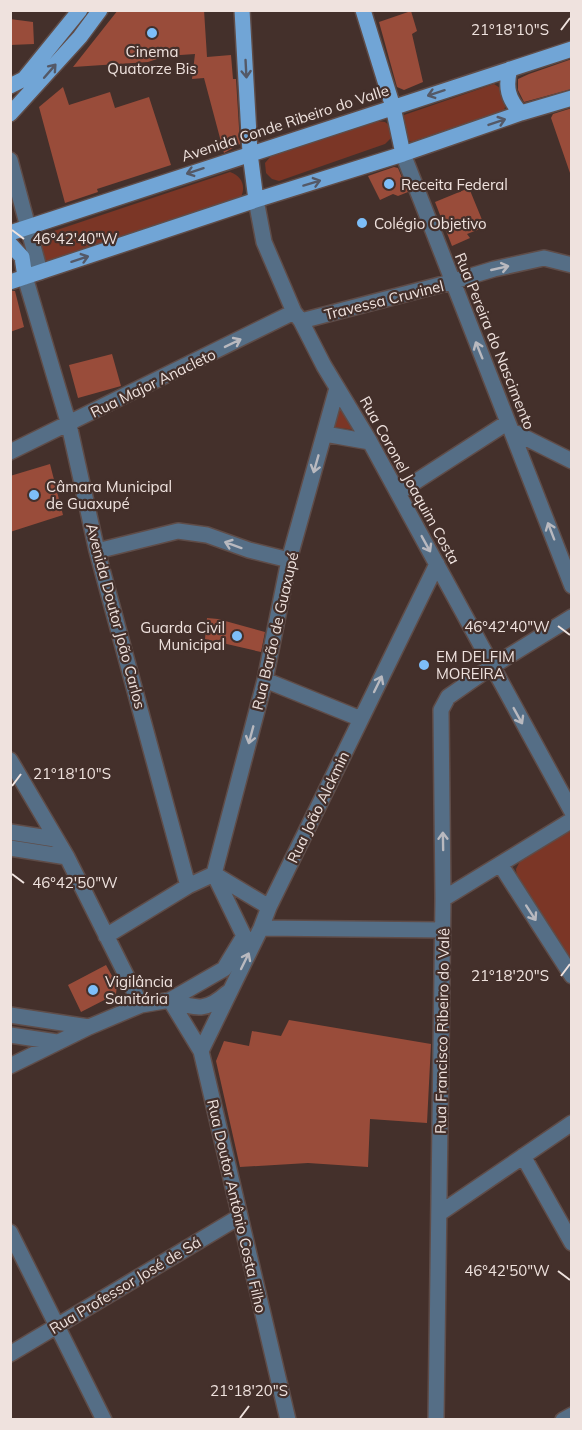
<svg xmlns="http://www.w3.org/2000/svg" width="582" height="1430" viewBox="0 0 582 1430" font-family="Mulish,sans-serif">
<rect width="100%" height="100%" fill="#44302b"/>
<path fill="#7b3626" d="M494 84 503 90 507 102 504 110 411 142 404 137 402 117 404 115Z
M377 121 385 122 390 126 391 138 385 144 279 181 272 179 266 173 265 163 271 156Z
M230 172C242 176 246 186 241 197L45 264 35 241 39 236Z
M340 403 356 430 333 427Z
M571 830V963L517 877 516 869 521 859Z"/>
<path fill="#994c3a" d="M118 10H204L207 57 231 55 233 79H236L240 144 224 153 204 78 192 79 195 54 166 56 148 62 73 67Z
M411 11 417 31 412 34 423 82 404 90 397 87 379 22Z
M10 19 33 22 34 44 10 45Z
M572 59V89L524 102 518 90V79L529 74Z
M63 87 69 105 110 92 115 108 149 97 171 165 97 189 98 192 65 203 39 107Z
M572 108V172L570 173 551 118 553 114Z
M394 167 398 168 408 192 398 196 393 194 380 200 368 176Z
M469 188 485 227 467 234 470 238 452 246 435 202Z
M10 291H15L24 327 10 332Z
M112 354 121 386 78 398 69 365Z
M50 464 63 515 10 532V476Z
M207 618 218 619 265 632 261 652 205 639Z
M106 965 117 985 116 994 81 1012 68 985Z
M289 1020 431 1044 427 1123 370 1119 368 1167 308 1163 240 1167 216 1061 224 1041 249 1046 252 1031 281 1036Z"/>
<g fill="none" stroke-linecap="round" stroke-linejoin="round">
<g stroke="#5f4c48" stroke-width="18">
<path id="minor" d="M403 154 572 586
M10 160 40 272
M256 200 264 242 294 312 301 321 324 366 370 442 572 812
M25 277 69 425 97 551 188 886
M301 321 451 282 494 269 544 258 572 265
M512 431 572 461
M325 434 370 442
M10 452 294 312
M398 493 508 422
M97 551 178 531 207 535 249 550 289 560
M265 680 361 719
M10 760 67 857 141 1005
M10 832 55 839
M10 848 67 857
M500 864 572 976
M214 874 265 680 289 560 337 388
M214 874 269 907
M443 899 572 820
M261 928 443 930
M106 936 188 886 214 874
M170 1000 201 1051 288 1420
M170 1000C195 1008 205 1013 227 993
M10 1015 89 1027
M10 1035 57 1042
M201 1051 261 928 269 907 437 564
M10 1066 89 1027 141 1005 170 1000 224 969 244 936 214 874
M523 1156 572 1243
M440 1213 572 1123
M10 1232 104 1420
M10 1354 239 1217
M436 1420 443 899 441 710 448 697 491 667 572 617
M563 1420 572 1415"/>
</g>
<g stroke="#5f4c48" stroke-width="18">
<path id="major" d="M242 10 250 153 256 200
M363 10 393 107 403 154
M510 69C505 87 508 99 521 113
M10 86 24 79 80 10
M10 114 80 37 100 10
M10 233 572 49
M10 244 22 257 25 277
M10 282 256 200 403 154 521 113 572 98"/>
</g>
<use href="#minor" stroke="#556e86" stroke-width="15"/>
<use href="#major" stroke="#71a5d6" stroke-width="15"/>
</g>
<defs><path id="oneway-shaft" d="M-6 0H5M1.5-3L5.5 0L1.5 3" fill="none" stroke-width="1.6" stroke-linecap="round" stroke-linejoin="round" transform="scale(1.5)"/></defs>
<g stroke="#545967">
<use href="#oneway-shaft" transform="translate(246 69) rotate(87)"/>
<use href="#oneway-shaft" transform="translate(50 71) rotate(-49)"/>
<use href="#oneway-shaft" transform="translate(436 93) rotate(162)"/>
<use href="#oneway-shaft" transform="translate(497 122) rotate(-19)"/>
<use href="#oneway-shaft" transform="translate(195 171) rotate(162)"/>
<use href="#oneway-shaft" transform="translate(312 183) rotate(-17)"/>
<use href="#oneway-shaft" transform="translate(80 259) rotate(-18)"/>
</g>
<g stroke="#b9b9bf">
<use href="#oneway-shaft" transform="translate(500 268) rotate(-13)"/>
<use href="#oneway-shaft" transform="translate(233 343) rotate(-26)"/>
<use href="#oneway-shaft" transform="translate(479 350) rotate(-112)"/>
<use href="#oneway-shaft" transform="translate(316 464) rotate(106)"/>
<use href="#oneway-shaft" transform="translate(551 531) rotate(-111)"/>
<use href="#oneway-shaft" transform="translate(426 544) rotate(61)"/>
<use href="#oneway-shaft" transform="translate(233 545) rotate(-160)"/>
<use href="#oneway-shaft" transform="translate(378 684) rotate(-64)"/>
<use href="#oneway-shaft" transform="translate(518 716) rotate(61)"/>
<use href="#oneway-shaft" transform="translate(251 735) rotate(105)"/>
<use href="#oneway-shaft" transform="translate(443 841) rotate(-91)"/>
<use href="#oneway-shaft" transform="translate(531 913) rotate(57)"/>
<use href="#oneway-shaft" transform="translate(245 961) rotate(-64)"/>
</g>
<path fill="none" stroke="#efe2de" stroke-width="2" d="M561 30 570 18M12 230 24 239M558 626 570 635M12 786 21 774M12 874 24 883M561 976 570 964M558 1271 570 1280M240 1418 249 1406"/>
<g fill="#7dbef9" stroke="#44302b" stroke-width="2">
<circle cx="152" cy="33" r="6"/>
<circle cx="389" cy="184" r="6"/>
<circle cx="362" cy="223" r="6"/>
<circle cx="34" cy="495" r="6"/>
<circle cx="237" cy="636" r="6"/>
<circle cx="424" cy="665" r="6"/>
<circle cx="93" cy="990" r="6"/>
</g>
<g text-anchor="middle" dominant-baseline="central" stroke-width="4.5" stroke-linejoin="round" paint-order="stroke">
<g font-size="15" fill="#efe2de" stroke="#44302b" text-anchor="start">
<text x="152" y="51" text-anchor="middle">Cinema<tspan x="152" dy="17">Quatorze Bis</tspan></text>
<text x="401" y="184">Receita Federal</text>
<text x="374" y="223">Colégio Objetivo</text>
<text x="46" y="486">Câmara Municipal<tspan x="46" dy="17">de Guaxupé</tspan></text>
<text x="225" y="627" text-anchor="end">Guarda Civil<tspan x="225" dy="17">Municipal</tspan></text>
<text x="436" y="656">EM DELFIM<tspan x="436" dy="17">MOREIRA</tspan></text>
<text x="105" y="981">Vigilância<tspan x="105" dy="17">Sanitária</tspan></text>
</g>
<g font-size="15" fill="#efe2de" stroke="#44302b">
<text transform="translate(285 123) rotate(-18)">Avenida Conde Ribeiro do Valle</text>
<text transform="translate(384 300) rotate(-14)">Travessa Cruvinel</text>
<text transform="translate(495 341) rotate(68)">Rua Pereira do Nascimento</text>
<text transform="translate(153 383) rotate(-26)">Rua Major Anacleto</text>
<text transform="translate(410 480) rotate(61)">Rua Coronel Joaquim Costa</text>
<text transform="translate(116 616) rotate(75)">Avenida Doutor João Carlos</text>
<text transform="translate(275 631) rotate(-77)">Rua Barão de Guaxupé</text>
<text transform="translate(318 807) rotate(-64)">Rua João Alckmin</text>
<text transform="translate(442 1031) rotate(-89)">Rua Francisco Ribeiro do Valê</text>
<text transform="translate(237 1206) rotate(77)">Rua Doutor Antônio Costa Filho</text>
<text transform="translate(125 1285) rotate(-31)">Rua Professor José de Sá</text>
</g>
</g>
<g font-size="15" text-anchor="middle" fill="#efe2de" stroke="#44302b" stroke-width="4.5" stroke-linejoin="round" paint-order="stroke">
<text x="510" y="35">21°18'10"S</text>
<text x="75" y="244">46°42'40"W</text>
<text x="507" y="632">46°42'40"W</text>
<text x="72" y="779">21°18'10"S</text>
<text x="75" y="888">46°42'50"W</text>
<text x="510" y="981">21°18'20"S</text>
<text x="507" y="1276">46°42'50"W</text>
<text x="249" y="1396">21°18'20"S</text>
</g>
<rect width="582" height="1430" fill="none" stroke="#efe2de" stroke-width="24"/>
</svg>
